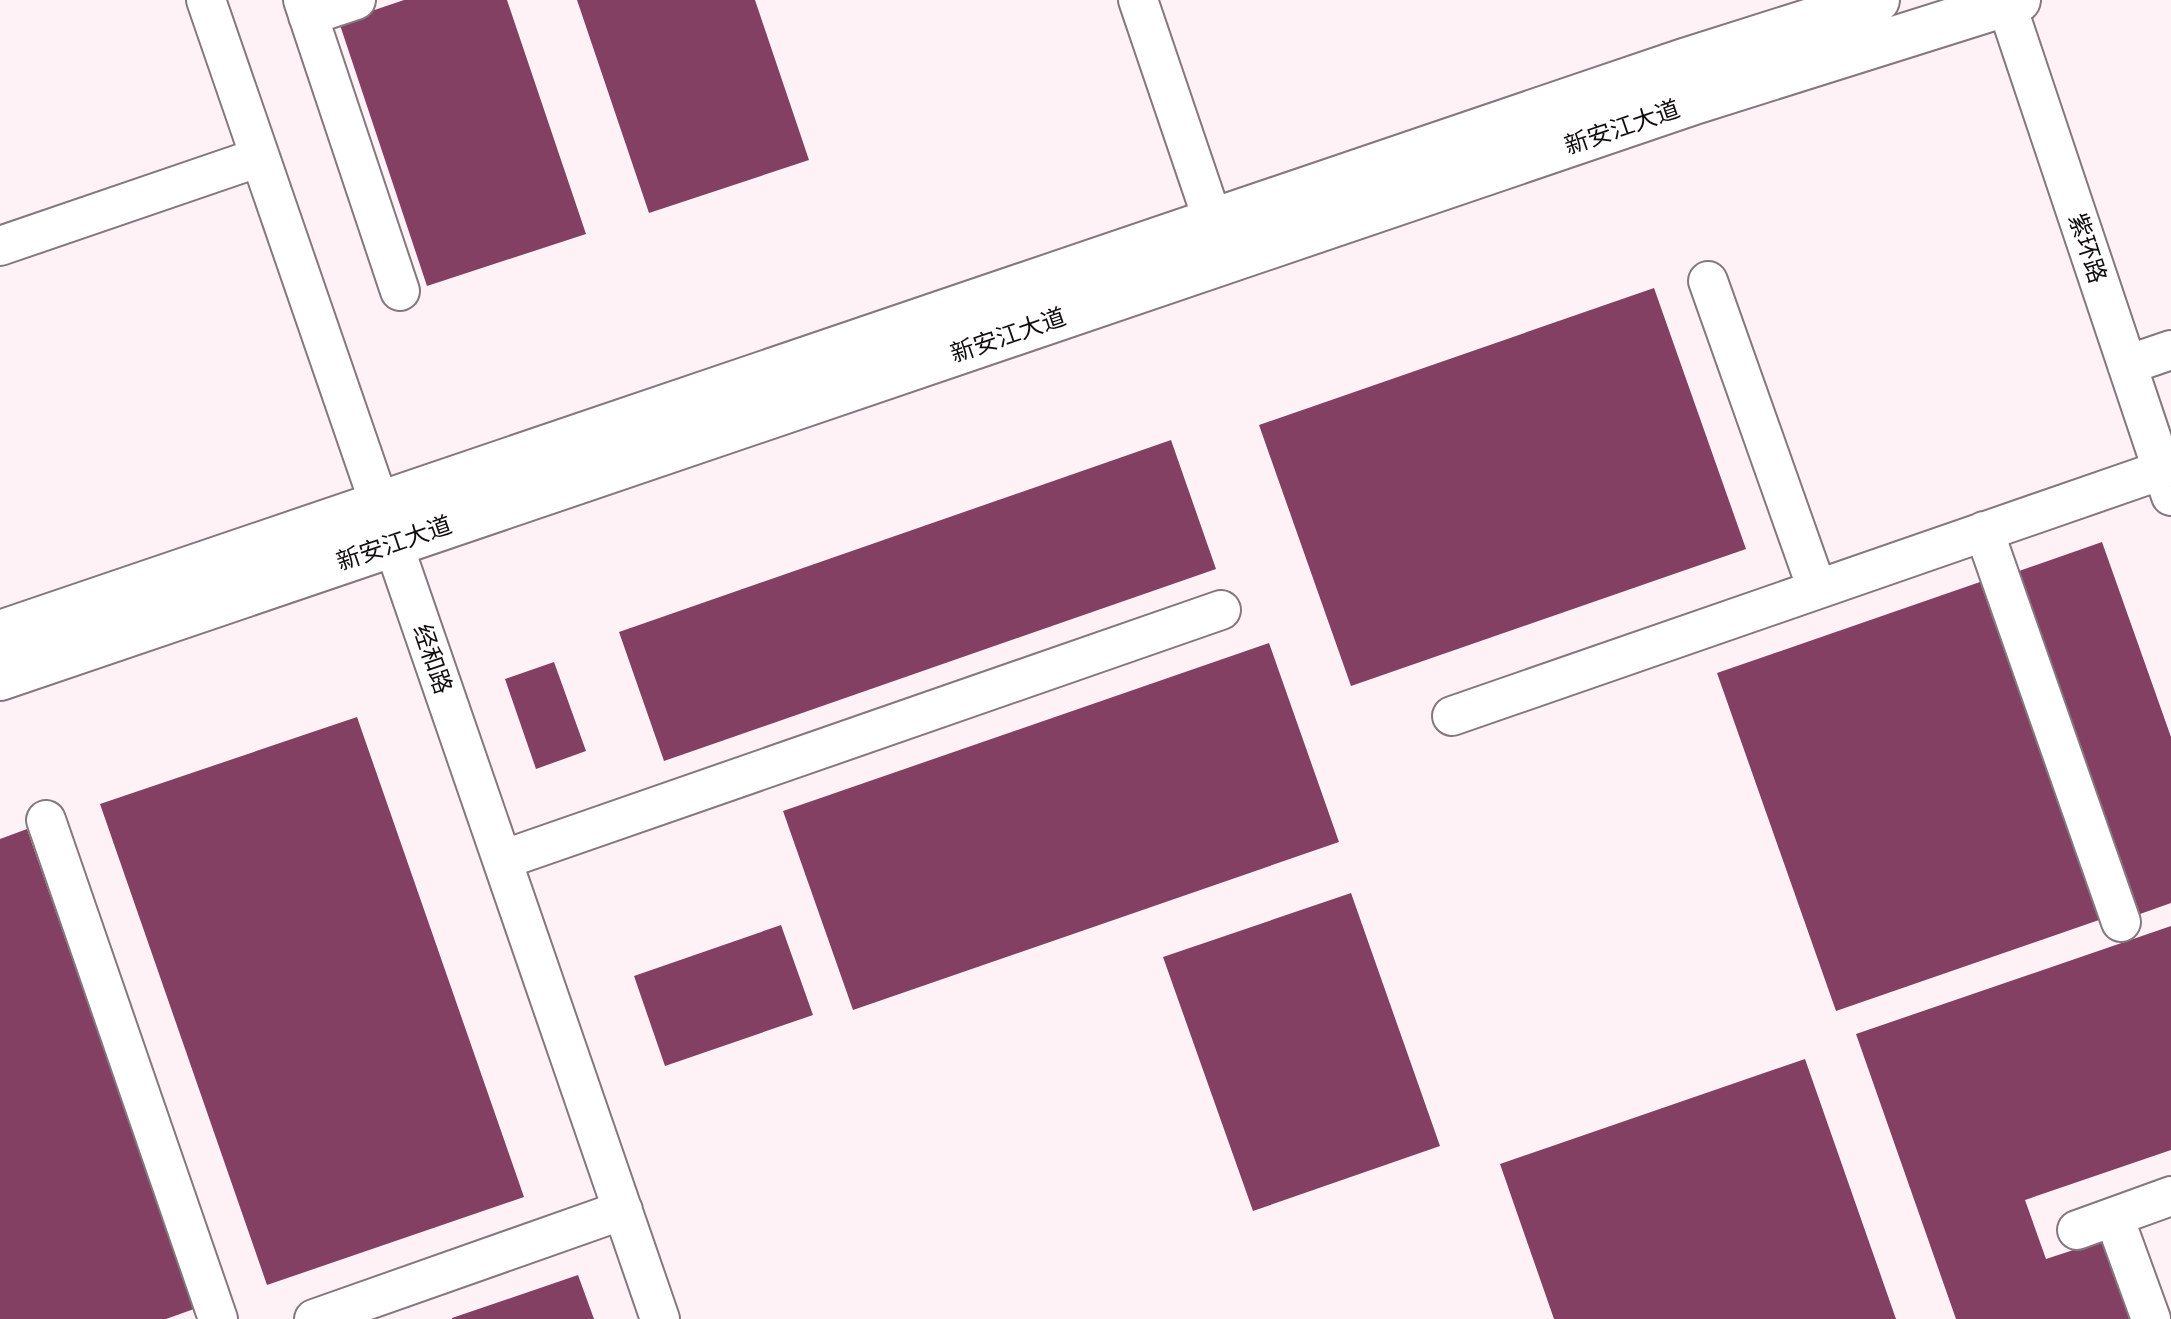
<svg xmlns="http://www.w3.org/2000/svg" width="2171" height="1319" viewBox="0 0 2171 1319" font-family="Montserrat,'Noto Sans SC',sans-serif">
<rect width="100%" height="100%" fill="#fef2f7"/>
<path fill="#834062" d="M404 0H507L586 234 427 286 339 22Z
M577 0H755L809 160 649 213Z
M1654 288 1746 549 1351 686 1259 425Z
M1171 440 1216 569 664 761 619 632Z
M2102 542 2171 737V903L2140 914 2019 571Z
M1980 582 2099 920 1836 1011 1717 673Z
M1269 643 1339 842 853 1010 783 811Z
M554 662 586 751 536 769 505 679Z
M357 717 524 1197 267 1285 100 804Z
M27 829 194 1309 166 1319H0V839Z
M1351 893 1440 1146 1253 1211 1163 957Z
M781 925 813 1015 665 1066 634 976Z
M2171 926V1150L2025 1200 2046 1259 2110 1238 2138 1319H1956L1856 1034Z
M1805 1059 1896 1319H1554L1500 1164Z
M578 1275 594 1319H452V1318Z"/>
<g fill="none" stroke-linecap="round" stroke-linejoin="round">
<g stroke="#84777d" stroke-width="42">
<path id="minor" d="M206 0 660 1319
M303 0 400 291
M1138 0 1213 221
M2005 0 2171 496
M308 16 356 0
M0 246 260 157
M1708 281 1817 589
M2127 365 2171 350
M1984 531 2121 922
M1452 716 2162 470
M46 820 218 1319
M502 860 1221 610
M2114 1217 2151 1319
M2077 1230 2171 1196
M314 1319 623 1210"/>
</g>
<g stroke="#84777d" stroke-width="48">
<path id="major" d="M0 633 1684 61 1877 0
M0 678 1697 101 2018 0"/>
</g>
<use href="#minor" stroke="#fff" stroke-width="38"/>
<use href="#major" stroke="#fff" stroke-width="44"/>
</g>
<g text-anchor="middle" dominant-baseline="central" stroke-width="8" stroke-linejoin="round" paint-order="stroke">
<g font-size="24" fill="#120d0f" stroke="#fff">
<text transform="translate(1622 127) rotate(-19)">新安江大道</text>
<text transform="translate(2088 248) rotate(72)">紫环路</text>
<text transform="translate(1008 335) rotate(-19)">新安江大道</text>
<text transform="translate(394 543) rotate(-19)">新安江大道</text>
<text transform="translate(433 659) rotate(71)">经和路</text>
</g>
</g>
</svg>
